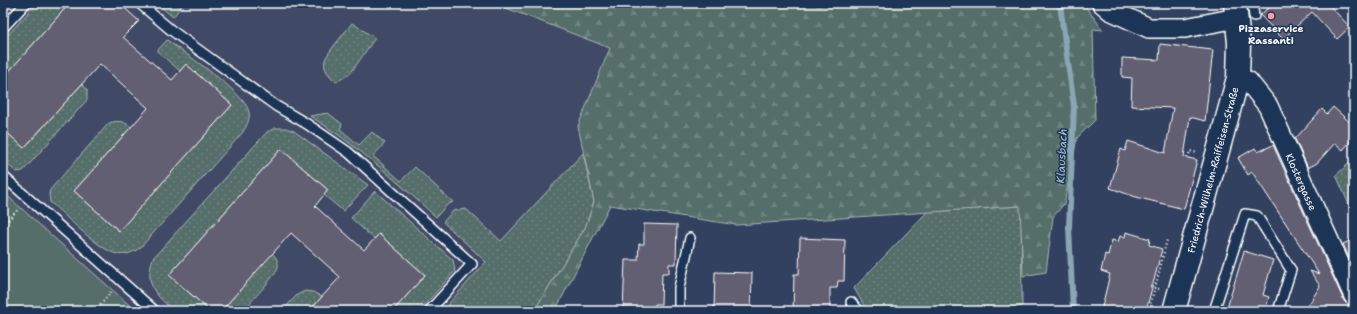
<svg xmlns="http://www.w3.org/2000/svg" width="1357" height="314" viewBox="0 0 1357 314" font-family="'Shantell Sans',sans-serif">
<defs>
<pattern id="grass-dots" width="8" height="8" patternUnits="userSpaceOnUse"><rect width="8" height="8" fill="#546e6b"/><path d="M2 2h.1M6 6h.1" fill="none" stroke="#6e8481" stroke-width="1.8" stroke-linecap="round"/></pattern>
<pattern id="forest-firs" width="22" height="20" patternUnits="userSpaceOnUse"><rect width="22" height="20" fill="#546e6b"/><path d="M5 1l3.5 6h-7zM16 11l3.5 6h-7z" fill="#6e8481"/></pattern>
</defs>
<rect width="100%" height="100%" fill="#32415f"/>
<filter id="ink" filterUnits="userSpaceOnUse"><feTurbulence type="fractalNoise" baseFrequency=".025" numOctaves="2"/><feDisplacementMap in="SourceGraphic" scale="8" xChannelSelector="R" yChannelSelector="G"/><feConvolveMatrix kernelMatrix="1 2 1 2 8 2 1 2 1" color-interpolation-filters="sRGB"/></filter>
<g filter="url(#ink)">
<path fill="#414a65" d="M3 3H579L692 48 555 311H3Z"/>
<path fill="url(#grass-dots)" stroke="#aab6b5" d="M37 3H70L3 78V40Z
M352 23 375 38 350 74 336 82C330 76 322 69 325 60 327 53 347 30 352 23Z
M167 40C185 54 245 92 249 112 250 120 247 125 243 132L140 248C133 252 126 256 117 254 99 250 66 216 50 202L49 194 50 190 109 123C118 120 124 121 131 127L74 191 119 231 232 105 186 64 180 71 157 51Z
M82 84 87 90V100L23 171 16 172 3 160V129L24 148Z
M328 113 342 124 340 129 359 145 372 132 385 143 373 156 401 181 415 167 453 202 447 205 436 217C395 180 357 145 310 116Z
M275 128H286L294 131 368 185 343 211 324 195 328 190 281 149 169 275 210 311H174C155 295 144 284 153 258L267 132Z
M583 153 594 202 585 228 534 311H442L486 262 443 222 453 211 466 209 501 241Z
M1354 159V216L1336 175Z
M375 191 453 260 455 271 419 311H393L425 275 379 234 374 239 351 218Z
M1021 206 1022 306 1000 311H867L854 288 927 212Z
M272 253C276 257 279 261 278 267 275 277 251 301 243 311H221Z
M305 291 313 292 322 297 309 311H282L297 295Z"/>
<path fill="url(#forest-firs)" stroke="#aab6b5" d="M156 3H184L173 17Z
M493 3H1083L1103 30 1093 29 1095 120 1077 138 1064 204 1053 217 1046 272 1023 276 1020 206 736 225 610 205 555 311H534L585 228 594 202 578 126 610 48Z"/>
<path fill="#546e6b" stroke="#aab6b5" d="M3 192 136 311H3Z"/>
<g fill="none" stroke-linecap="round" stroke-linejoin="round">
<path stroke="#8ba5b5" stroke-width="6" d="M1059 3 1060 5 1074 106 1069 227 1073 311"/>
</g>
<path fill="#635e72" stroke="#fff" d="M70 3H119L139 21 123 37 172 80 186 64 232 105 119 231 74 191 148 108 100 64 24 148 3 129V78Z
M1274 3H1327L1350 27 1337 39 1312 12 1283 39 1260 15Z
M1160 44 1213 50 1205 121 1190 117 1184 157 1197 160 1184 209 1136 197 1110 188 1121 149 1125 151 1128 141 1165 153 1173 108 1131 106 1132 78 1122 77V58L1159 60Z
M1333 107 1354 126V137L1343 150 1335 143 1317 163 1308 168 1295 139 1322 109 1327 114Z
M1273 145 1344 301 1348 305 1354 307V311H1305L1320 286 1310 271 1319 274 1252 172 1248 175 1238 158 1255 148 1258 152Z
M281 149 328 190 315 206 364 250 379 234 425 275 393 311H309L340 277 291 233 221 311H210L169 275Z
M644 224 677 225 676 264H669V273H662L661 304H655V311H623L625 260H638L639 244H644Z
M1126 232 1150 239 1149 245 1162 249 1146 311H1101L1110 274 1101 271 1105 254 1108 255 1112 240 1118 242 1120 236 1125 237Z
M800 238 845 240 844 281H838L837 288H830V311H793L794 274H799Z
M1354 239V269L1343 244Z
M1244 251 1273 260 1263 295 1269 297 1265 311H1226Z
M715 272 752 273 751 311H714Z"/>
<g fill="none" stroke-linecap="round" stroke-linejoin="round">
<g stroke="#fff" stroke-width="12">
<path id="lane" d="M139 3 171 30 276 106 307 124 348 152 472 264 429 311
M1252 3 1254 16
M3 28 26 3
M3 176 155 311
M851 302 859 311
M679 311V288L690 238
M1214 311 1245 214 1257 216 1291 270 1278 311"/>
</g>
<g stroke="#fff" stroke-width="22">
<path id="street" d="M1102 3 1110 10 1149 28H1185L1237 18
M1238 78 1248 81 1268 106 1354 296"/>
</g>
<g stroke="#fff" stroke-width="25">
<path id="secondary" d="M1174 311 1238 78 1239 43 1235 3"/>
</g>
<path stroke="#fff" stroke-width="2.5" stroke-dasharray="1 3" stroke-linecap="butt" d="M1188 158 1190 151 1197 153
M3 226 19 208
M1159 289 1155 288 1167 240
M95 311 111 292
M1148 311 1155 288 1150 286"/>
<use href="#lane" stroke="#1d3557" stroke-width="9"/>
<use href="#street" stroke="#1d3557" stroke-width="19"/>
<use href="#secondary" stroke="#1d3557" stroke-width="22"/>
</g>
</g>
<circle fill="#ff9aa2" stroke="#1d3557" stroke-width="1.5" cx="1271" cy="16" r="4"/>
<g text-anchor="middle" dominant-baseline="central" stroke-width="3" stroke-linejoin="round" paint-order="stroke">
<g font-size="10" font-weight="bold" fill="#fff" stroke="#1d3557">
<text x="1271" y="28">Pizzaservice<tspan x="1271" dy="12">Rassanti</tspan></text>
</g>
<g font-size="10" fill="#fff" stroke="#1d3557">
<text transform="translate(1213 170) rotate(-75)">Friedrich-Wilhelm-Raiffeisen-Straße</text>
<text transform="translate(1301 182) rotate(66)">Klostergasse</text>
</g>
<g font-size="11" font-style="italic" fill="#b2c3ce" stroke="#1d3557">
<text transform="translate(1062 156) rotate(-87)">Klausbach</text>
</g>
</g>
<rect width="1357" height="314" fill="none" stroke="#1d3557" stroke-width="16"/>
<rect x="8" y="8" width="1341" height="298" fill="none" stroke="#fff" stroke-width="1.5" filter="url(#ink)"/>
</svg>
